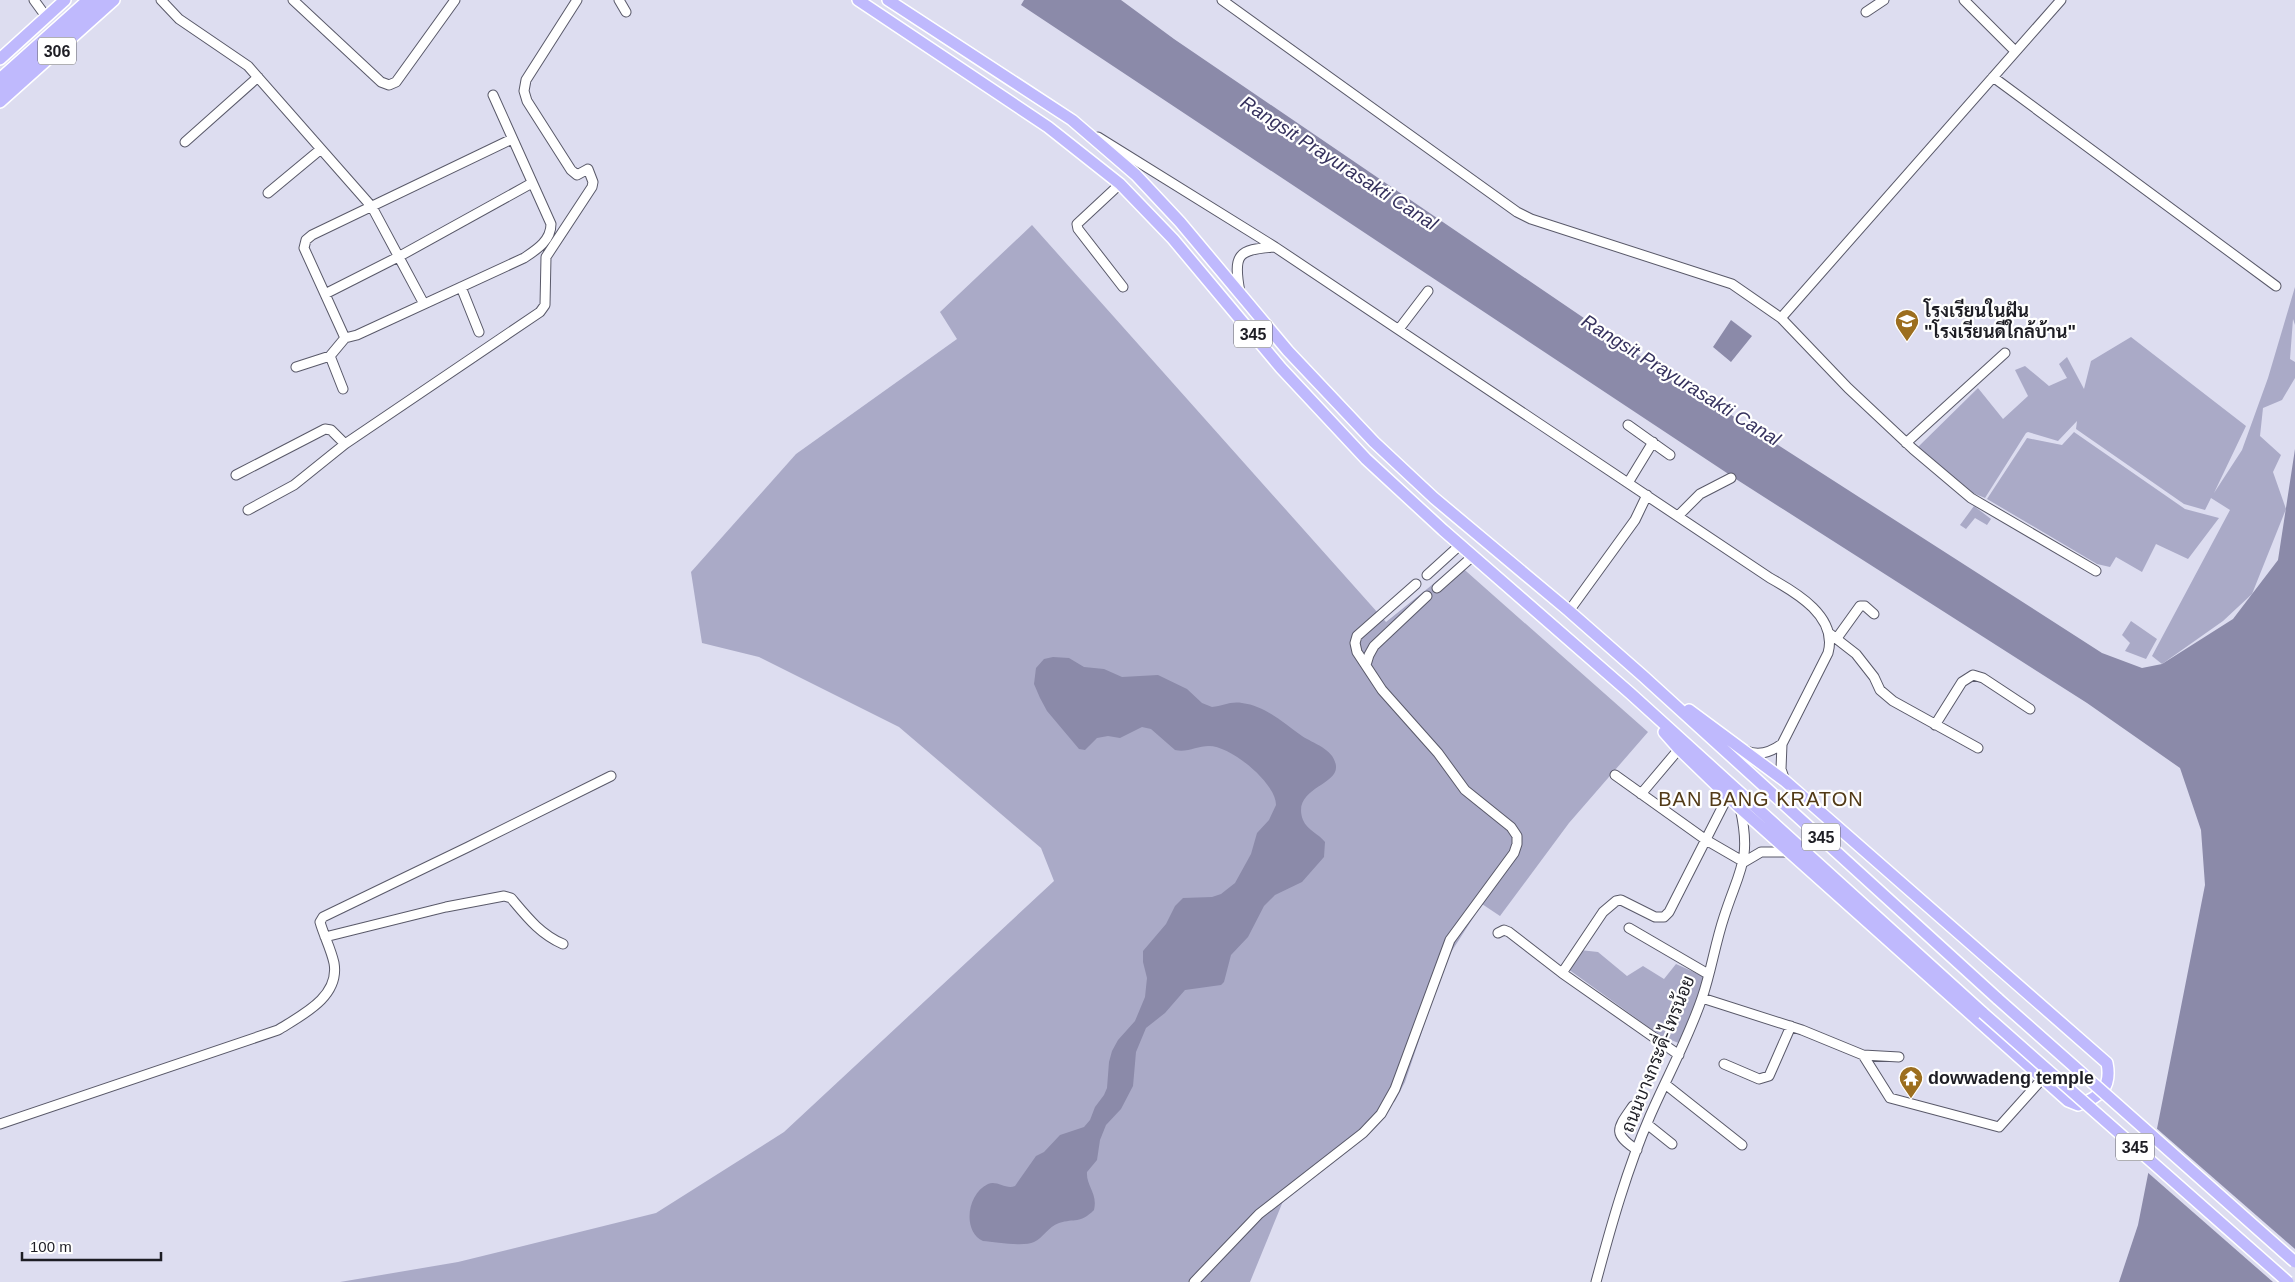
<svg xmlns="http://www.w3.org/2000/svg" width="2295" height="1282" viewBox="0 0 2295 1282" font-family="Helvetica,Sarabun,sans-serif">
<rect width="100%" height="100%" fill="#ddddf0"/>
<path fill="#aaaac7" d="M1032 225 1386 622 1458 564 1648 732 1569 823 1500 916 1482 904 1446 960 1405 1082 1395 1101 1337 1154 1288 1189 1250 1282H340L458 1262 656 1213 784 1132 1054 881 1041 848 899 727 759 657 702 643 691 572 796 454 957 339 940 312Z
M2295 287V325L2293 319 2290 359 2295 362V378L2282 400 2263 408 2260 436 2281 455 2273 472 2286 509 2252 594 2223 621 2162 664 2152 656 2230 510 2211 498 2205 510 2184 504 2076 429 2077 421 2058 441 2028 432 2026 433 1985 498 1973 493 1918 447 1978 388 2003 419 2028 396 2015 370 2025 366 2049 386 2067 378 2059 364 2067 357 2084 389 2091 361 2131 337 2246 426 2214 493 2242 450 2268 378Z
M2074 432 2185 509 2219 518 2188 559 2156 544 2142 572 2116 557 2110 567 2097 564 1987 499 2027 438 2062 445Z
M1974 506 1991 519 1987 525 1975 518 1966 529 1960 525Z
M2131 621 2157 639 2146 659 2125 651 2130 643 2122 635Z
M1580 950 1598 952 1627 976 1643 966 1664 979 1676 964 1705 977 1701 1000 1681 1044 1661 1036 1568 969Z"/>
<path fill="#8b8aa9" d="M1024 0H1121L1174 39 1647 361 2102 653 2142 668 2162 664 2233 619 2278 560 2295 449V1282H2119L2138 1225 2205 885 2201 830 2180 768 2087 703 1739 481 1021 5Z
M1731 320 1752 336 1731 362 1713 347Z
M1053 657 1069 658 1084 667 1104 669 1122 677 1158 675 1187 689 1202 703 1212 707C1223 706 1230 701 1242 703 1266 706 1283 723 1302 736 1314 744 1334 749 1336 766 1338 786 1291 788 1303 820 1307 830 1319 834 1325 842L1324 857 1302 882 1275 895 1264 906 1248 937 1231 955 1224 982 1221 985 1185 990 1165 1013 1146 1028 1136 1052 1133 1086 1121 1109 1106 1125 1100 1140 1097 1160 1087 1172C1086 1186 1098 1193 1094 1210 1080 1224 1075 1218 1059 1223 1048 1227 1043 1238 1034 1242 1024 1247 995 1242 983 1241 962 1231 967 1194 988 1184 997 1180 1006 1190 1015 1186L1036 1156 1044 1152 1060 1135 1084 1127 1090 1120 1095 1107 1104 1095 1107 1088 1109 1062 1112 1051 1118 1040 1135 1021 1145 997 1147 978 1143 962V951L1166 924 1175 906 1183 898 1212 897 1221 894 1235 883 1251 854 1257 833 1269 820 1276 805C1276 783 1231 746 1209 746 1197 746 1187 753 1175 750L1151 729 1142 727 1120 738 1108 736 1097 738 1085 750 1079 749 1047 711 1040 698 1034 684 1036 668 1044 659Z"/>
<path fill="#ddddf0" d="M2155 1127 2295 1249V1282H2273L2146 1171Z"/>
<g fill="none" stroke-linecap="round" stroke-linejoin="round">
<g stroke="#595969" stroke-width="11">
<path id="minor" d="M34 0 42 11
M161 0 179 19 248 66 372 207 424 304
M293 0 381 82 389 85 396 82 455 0
M619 0 626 12
M1222 0 1517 212 1531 219 1732 284 1781 318 1848 388 1913 449 1971 498 2096 571
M1964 0 2015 51
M1866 12 1884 0
M1993 77 2276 286
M1098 137 1275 247 1770 578C1797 593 1838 617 1828 653L1782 744 1781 769 1785 781
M185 142 258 77
M1120 184 1077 224 1078 229 1123 287
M268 193 321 149
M461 287 479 332
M1240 292C1233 255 1237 249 1275 247
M325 294 400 256 532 183
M1781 318 2061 0
M1399 329 1428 291
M345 338 304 248 306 240 312 235 512 139
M296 367 330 356
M343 389 330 356 345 338 357 335 524 258C536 250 551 241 551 224L493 95
M1628 425 1670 455
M1906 443 2005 353
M236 475 325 429 331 430 345 444
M1628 483 1653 442
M248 510 294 485 345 444 540 312 545 305 546 257 592 187 593 182 588 169 577 175 571 170 527 101 524 91 526 80 577 0
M1678 516 1700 494 1731 478
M1427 575 1460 545
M1437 588 1473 556
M1569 611 1635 520 1647 495
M1829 633 1856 654 1874 677 1880 690 1893 701 1978 748
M1837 638 1860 606H1865L1874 614
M1366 665 1369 655 1374 646 1427 596
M1935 725 1962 682 1973 675 1983 678 2030 709
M1745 750C1758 757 1771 752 1782 744
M1615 775 1706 840 1744 862
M1641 794 1679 749
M1744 862 1761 852H1789
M1629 928 1708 974
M1498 933 1504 930 1509 932 1562 973 1679 1055
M325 937 446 907 504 896 511 898C527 917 540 934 563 944
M1562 973 1603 912 1616 901 1621 900 1655 917H1664L1669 912 1728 796
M1702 998 1802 1030 1863 1055 1890 1098 1999 1127 2042 1079
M1863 1055 1899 1057
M1724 1064 1759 1079 1769 1076 1791 1026
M1665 1084 1742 1145
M1633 1106C1617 1129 1612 1133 1637 1150
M0 1124 278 1030C302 1015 340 997 334 963 331 949 324 936 320 922L323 917 468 847 611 776
M1647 1124 1672 1144
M1194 1282 1259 1214 1363 1133 1381 1114 1395 1089 1450 940 1514 853 1517 844V836L1511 827 1465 790 1438 753 1382 690 1357 652 1355 643 1357 636 1416 584
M1596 1282C1611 1226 1627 1169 1650 1116 1667 1077 1688 1039 1702 998 1711 972 1715 944 1724 917 1739 870 1752 860 1740 808"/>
</g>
<g stroke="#fff" stroke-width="14">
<path id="major" d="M858 0 1048 127 1120 184 1173 239 1281 368 1366 459 1443 530 1630 693 1983 1013
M888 0 1072 120 1136 175 1180 222 1288 351 1374 442 1434 498 1569 611 1643 676 1998 999
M0 59 65 0
M0 79 88 0
M0 90 101 0
M0 102 114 0
M1664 732 1679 749 1740 808 2068 1101 2078 1105C2100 1097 2112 1088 2107 1063L1785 781 1689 710"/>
</g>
<use href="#minor" stroke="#fff" stroke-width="9"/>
<use href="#major" stroke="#bfb9fd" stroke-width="11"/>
<g stroke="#fff" stroke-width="14" stroke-linecap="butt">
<path id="major-bridge" d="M1998 999 2295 1262
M1983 1013 2288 1282"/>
</g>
<use href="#major-bridge" stroke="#bfb9fd" stroke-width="11"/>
</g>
<defs>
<g id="school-pin" transform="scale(1.25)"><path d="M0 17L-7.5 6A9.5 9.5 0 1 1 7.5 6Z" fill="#9c6e1f" stroke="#fff"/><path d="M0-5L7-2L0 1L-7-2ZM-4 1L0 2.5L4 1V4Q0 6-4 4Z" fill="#fff"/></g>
<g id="temple-pin" transform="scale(1.25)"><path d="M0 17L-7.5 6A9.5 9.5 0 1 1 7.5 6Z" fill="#9c6e1f" stroke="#fff"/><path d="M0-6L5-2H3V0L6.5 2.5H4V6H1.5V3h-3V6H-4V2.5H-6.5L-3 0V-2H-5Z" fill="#fff"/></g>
</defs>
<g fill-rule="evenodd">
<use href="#school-pin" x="1907" y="321"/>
<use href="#temple-pin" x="1911" y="1078"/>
</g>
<g text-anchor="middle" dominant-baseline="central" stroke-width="4.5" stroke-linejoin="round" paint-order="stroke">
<g fill="#fff" stroke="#616166" stroke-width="1">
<rect x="38" y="37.5" width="38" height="27" rx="4"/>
<rect x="1234" y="320.5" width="38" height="27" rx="4"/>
<rect x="1802" y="823.5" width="38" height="27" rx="4"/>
<rect x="2116" y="1133.5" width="38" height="27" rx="4"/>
</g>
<g font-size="16" font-weight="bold" fill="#1d1d24">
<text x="57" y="51">306</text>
<text x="1253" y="334">345</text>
<text x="1821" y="837">345</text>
<text x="2135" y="1147">345</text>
</g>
<g font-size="18" font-weight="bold" fill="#1d1d24" stroke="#fff" text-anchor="start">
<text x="1924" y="311">โรงเรียนในฝัน<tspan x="1924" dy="21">"โรงเรียนดีใกล้บ้าน"</tspan></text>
<text x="1928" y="1078">dowwadeng temple</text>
</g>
<g font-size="18" fill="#1d1d24" stroke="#fff">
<text transform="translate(1658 1054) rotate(-68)">ถนนบางกระดี่-ไทรน้อย</text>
</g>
<g font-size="19" font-style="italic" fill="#36325e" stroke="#fff">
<text transform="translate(1339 163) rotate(33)">Rangsit Prayurasakti Canal</text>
<text transform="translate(1681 380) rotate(32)">Rangsit Prayurasakti Canal</text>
</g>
<g font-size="20" letter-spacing="1" fill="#523a17" stroke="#fff">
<text x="1761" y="799">BAN BANG KRATON</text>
</g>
</g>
<path d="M22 1252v8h139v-8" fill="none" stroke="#1d1d24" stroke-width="2.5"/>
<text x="30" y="1252" font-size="15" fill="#1d1d24" stroke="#ffffff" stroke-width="4" paint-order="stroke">100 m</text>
</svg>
